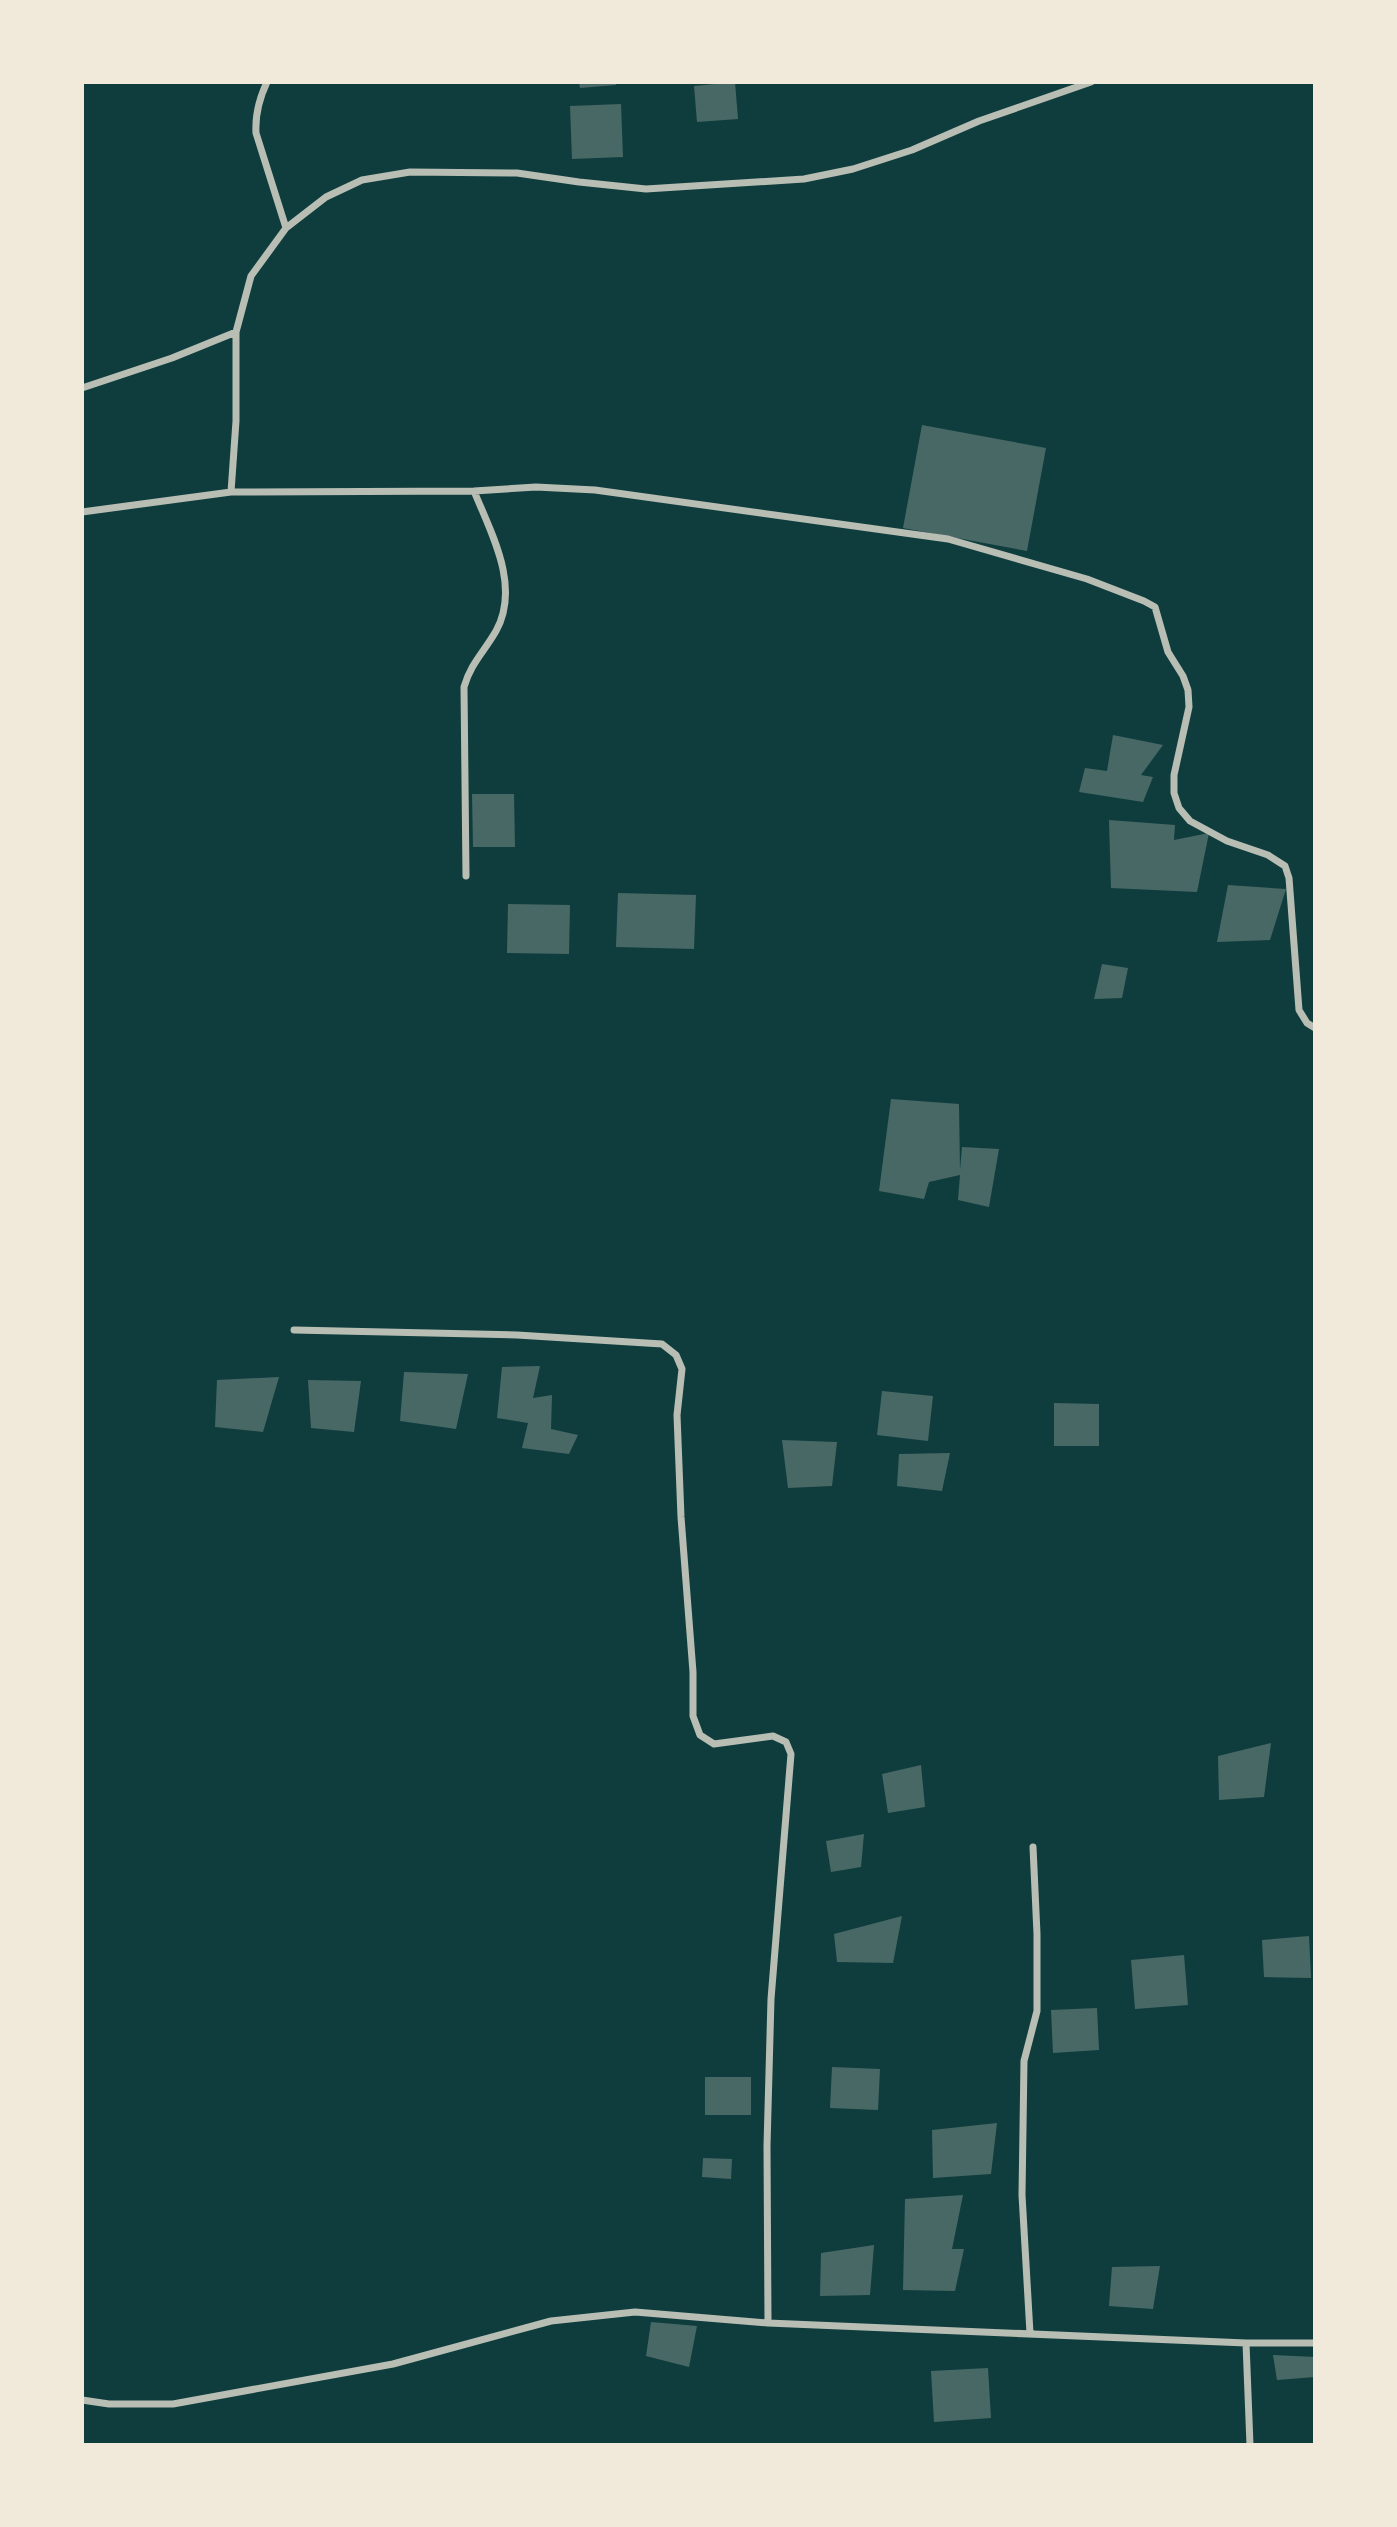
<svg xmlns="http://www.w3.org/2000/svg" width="1397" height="2527" viewBox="0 0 1397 2527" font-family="Poppins,sans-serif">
<rect width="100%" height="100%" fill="#0f3d3e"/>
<path fill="#486865" d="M579 82H616V85L580 88Z
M735 82 738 119 697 122 694 86Z
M621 104 623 157 572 159 570 106Z
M922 425 1046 448 1027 551 903 528Z
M1113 735 1163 745 1141 775 1153 777 1143 802 1079 792 1085 768 1107 771Z
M472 794H514L515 847H473Z
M1109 820 1175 825 1174 840 1209 833 1197 892 1111 888Z
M1228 885 1286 889 1270 940 1217 942Z
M618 893 696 895 694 949 616 947Z
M508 904 570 905 569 954 507 953Z
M1102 964 1128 968 1122 998 1094 999Z
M891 1099 959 1104 960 1170 962 1147 999 1149 989 1207 958 1200 960 1175 929 1182 924 1199 879 1191Z
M540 1366 533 1398 552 1395 551 1429 578 1435 569 1454 522 1448 528 1423 497 1418 502 1367Z
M404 1372 468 1374 456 1429 400 1421Z
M279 1377 263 1432 215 1427 217 1380Z
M308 1380 361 1381 354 1432 311 1428Z
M882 1391 933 1396 928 1441 877 1435Z
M1054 1403 1099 1404V1446H1054Z
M782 1440 837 1442 832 1486 788 1488Z
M950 1453 942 1491 897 1486 899 1454Z
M1271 1743 1264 1797 1219 1800 1218 1756Z
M921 1765 925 1807 888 1813 882 1774Z
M864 1834 861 1867 831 1872 826 1841Z
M902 1916 893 1963 837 1962 834 1934Z
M1309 1936 1311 1978 1264 1977 1262 1940Z
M1184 1955 1188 2005 1135 2009 1131 1960Z
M1097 2008 1099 2050 1053 2053 1051 2010Z
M832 2067 880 2069 878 2110 830 2108Z
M705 2077H751V2115H705Z
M997 2123 991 2174 933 2178 932 2130Z
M703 2158 732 2159 731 2179 702 2177Z
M963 2195 952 2249H964L955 2291 903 2290 905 2199Z
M874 2245 870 2295 820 2296 821 2253Z
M1160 2266 1153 2309 1109 2306 1112 2267Z
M651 2322 697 2326 689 2367 646 2356Z
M1273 2355 1315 2357V2377L1277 2380Z
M988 2368 991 2418 934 2422 931 2371Z"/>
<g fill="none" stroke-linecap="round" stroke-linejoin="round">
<path stroke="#b8beb3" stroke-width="7" d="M267 82C259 99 255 115 256 133L286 228
M82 388 172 358 236 332
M231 492 236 421V332L251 276 286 228 326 197 362 180 410 172 517 173 579 182 646 189 804 179 853 169 912 150 979 121 1091 82
M82 512 231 492 474 491 536 487 595 490 948 539 1087 579 1144 601 1155 607 1168 652 1183 676 1188 690 1189 707 1174 775V793L1179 808 1190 821 1227 841 1268 855 1285 866 1289 878 1299 1010 1307 1023 1315 1028
M466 876 464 687C471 663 484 652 496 631 521 586 491 533 474 491
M294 1330 517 1335 662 1344 676 1355 682 1369 677 1415 681 1517 693 1672V1716L700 1735 714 1744 773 1736 786 1742 791 1754 771 1999 767 2146 768 2323
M1030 2333 1022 2195 1024 2061 1037 2011V1934L1033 1847
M1246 2343 1250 2445
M82 2400 109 2404H173L393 2364 551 2321 635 2312 768 2323 1246 2343H1315"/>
</g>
<rect width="1397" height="2527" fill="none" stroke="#f1e9da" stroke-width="168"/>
</svg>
